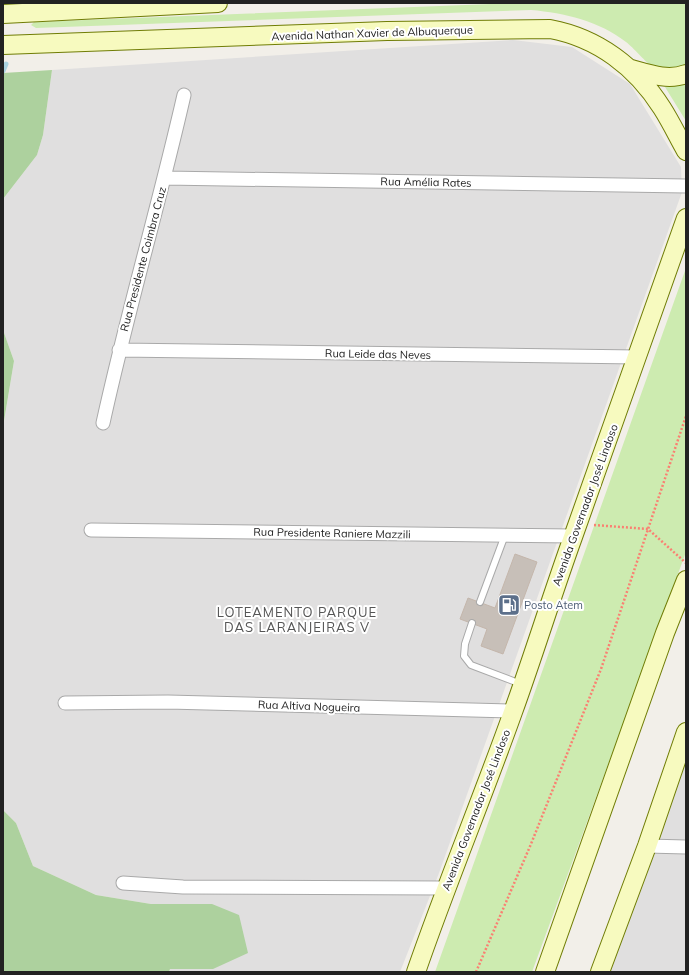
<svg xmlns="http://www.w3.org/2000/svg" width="689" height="975" viewBox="0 0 689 975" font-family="Mulish,sans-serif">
<rect width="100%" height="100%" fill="#f2efe9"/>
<path fill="#e0dfdf" d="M513 40 572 47 630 84 681 167 682 192 439 873 400 972H169L170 969H213L212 904H151L96 895 33 866 16 823 3 810V428L14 361 3 330V199L37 155 43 135 52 70Z
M686 734V972H600Z"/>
<path fill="#cdebb0" d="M516 3H686V65C677 69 663 71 653 67 647 64 633 47 626 42 599 21 565 13 531 10L36 28 31 25 34 22Z
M686 84V121L665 87Z
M686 268V552L532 972H435Z"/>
<path fill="#add19e" d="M52 70 43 135 37 155 3 199V73Z
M3 330 14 361 3 427Z
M3 810 16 823 33 866 96 895 151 904H212L239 915 248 953 213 969H170L169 972H3Z"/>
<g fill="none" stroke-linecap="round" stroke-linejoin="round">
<path stroke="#aad3df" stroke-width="5" d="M3 71 6 64"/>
</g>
<path fill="#c7bfb8" stroke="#c4b6ab" d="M515 554 537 562 503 654 481 646 487 629 460 619 468 598 495 608Z"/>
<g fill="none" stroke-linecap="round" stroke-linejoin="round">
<g stroke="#a9a9a9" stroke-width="8">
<path id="service" d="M480 602 505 535
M472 623 465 644 464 656 471 665 521 684"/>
</g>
<g stroke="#a9a9a9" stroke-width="15">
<path id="minor" d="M165 178 686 186
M119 350 638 357
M103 423C127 313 159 205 184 95
M91 530 573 536
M65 703 168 702 514 711
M647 846 686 847
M123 883 183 887 445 888"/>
</g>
<g stroke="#707d05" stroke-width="20">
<path id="secondary" d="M3 14 218 3
M3 45 387 31 550 29C598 38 636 67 662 108 671 122 678 137 686 151
M631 69C649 74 668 81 686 74
M416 972C446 885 482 799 513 712 534 654 552 595 573 537 610 430 649 325 686 218
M545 972 665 633 686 580
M600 972 647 846 686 732"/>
</g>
<path stroke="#fa8072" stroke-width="2.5" stroke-dasharray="2 2" stroke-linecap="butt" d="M594 525 648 529 686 563
M476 972 531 844 601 669 686 416"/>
<use href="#service" stroke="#fff" stroke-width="6"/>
<use href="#minor" stroke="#fff" stroke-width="13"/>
<use href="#secondary" stroke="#f7fabf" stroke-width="18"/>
</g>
<defs>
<g id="fuel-square" transform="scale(1.15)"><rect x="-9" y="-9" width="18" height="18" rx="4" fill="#5c6f8a" stroke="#fff"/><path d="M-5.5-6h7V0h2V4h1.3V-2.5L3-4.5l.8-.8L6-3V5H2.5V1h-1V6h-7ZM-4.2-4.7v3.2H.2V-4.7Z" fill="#fff"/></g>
</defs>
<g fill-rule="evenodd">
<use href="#fuel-square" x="509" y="605"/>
</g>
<g text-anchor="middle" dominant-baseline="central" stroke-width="4" stroke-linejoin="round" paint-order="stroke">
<g font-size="11" fill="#222" stroke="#fff">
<text transform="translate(372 33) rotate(-2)">Avenida Nathan Xavier de Albuquerque</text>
<text transform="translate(426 182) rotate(1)">Rua Amélia Rates</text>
<text transform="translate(143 259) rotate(-75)">Rua Presidente Coimbra Cruz</text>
<text transform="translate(378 354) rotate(1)">Rua Leide das Neves</text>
<text transform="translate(585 505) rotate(-70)">Avenida Governador José Lindoso</text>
<text transform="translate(332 533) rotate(1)">Rua Presidente Raniere Mazzili</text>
<text transform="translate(309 706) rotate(2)">Rua Altiva Nogueira</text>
<text transform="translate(476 810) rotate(-69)">Avenida Governador José Lindoso</text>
</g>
<g font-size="11" fill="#4e5e75" stroke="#fff" text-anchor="start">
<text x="524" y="605">Posto Atem</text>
</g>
<g font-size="13" letter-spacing="1" fill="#555" stroke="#fff">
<text x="297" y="612">LOTEAMENTO PARQUE<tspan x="297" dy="15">DAS LARANJEIRAS V</tspan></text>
</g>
</g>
<rect width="689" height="975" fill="none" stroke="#222222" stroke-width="8"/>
</svg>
